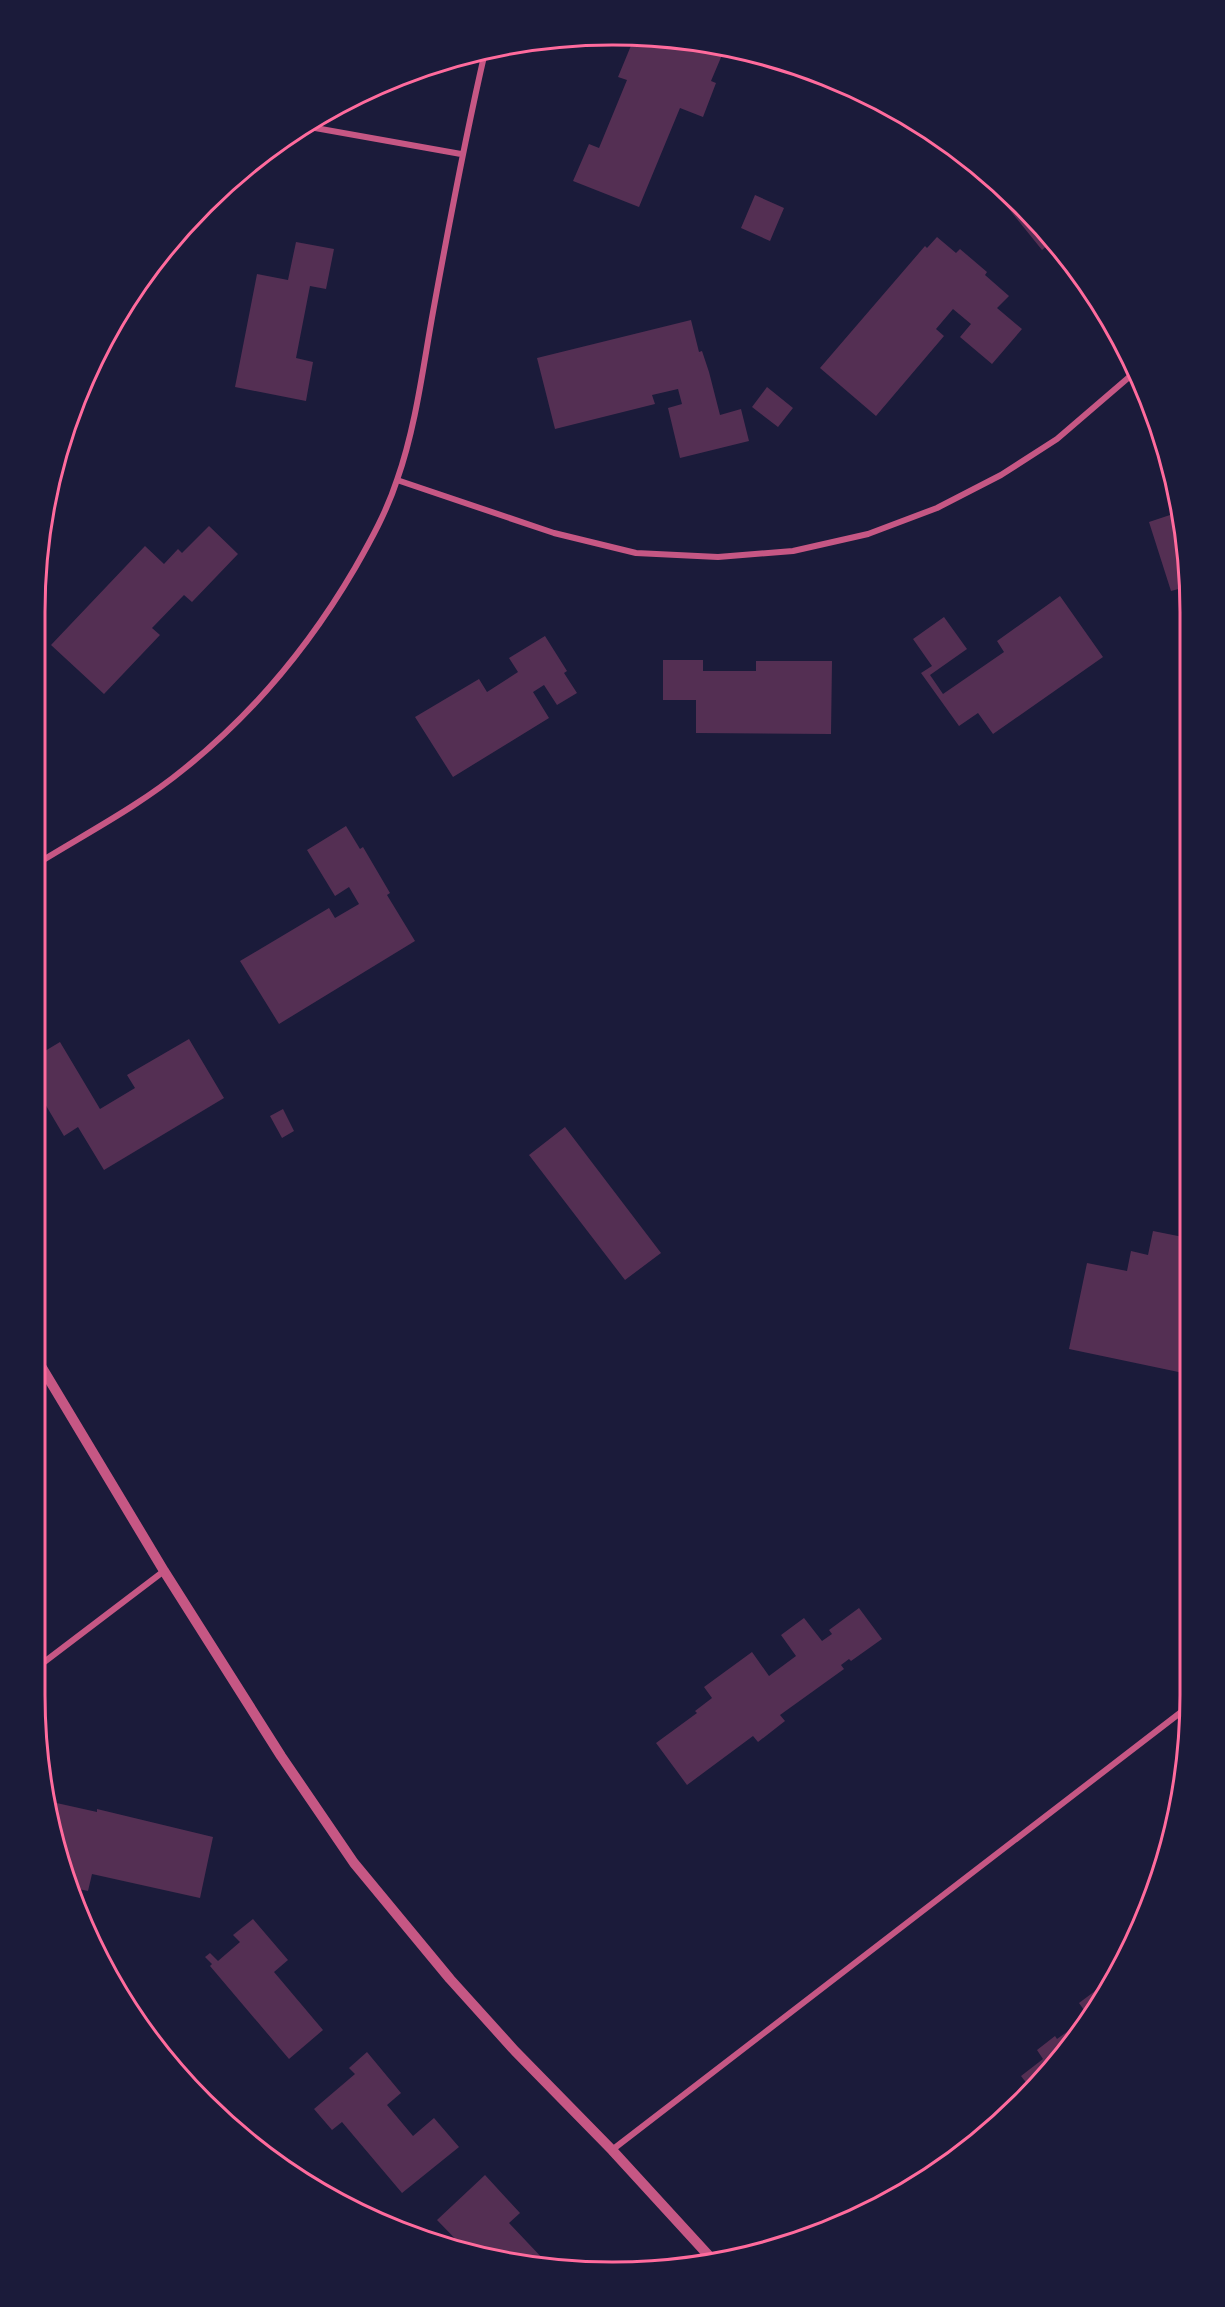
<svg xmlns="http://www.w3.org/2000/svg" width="1225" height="2307" viewBox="0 0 1225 2307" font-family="'IBM Plex Sans',sans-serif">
<rect width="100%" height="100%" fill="#1b1b3a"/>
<path fill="#542f53" d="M635 36H651L725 48 711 81 716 83 703 117 680 108 639 207 573 181 589 144 599 148 627 80 618 77Z
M1003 188 1053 241 1042 250 996 193Z
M755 195 784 208 770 241 741 228Z
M937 237 956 253 960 249 987 272 985 275 1009 296 997 308 1022 329 992 364 960 337 971 324 953 309 936 329 944 336 876 416 820 368 925 246 927 248Z
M296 242 334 249 326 289 310 286 296 358 313 362 306 401 235 387 257 274 288 280Z
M691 320 699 352 702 351 709 372 720 415 741 409 749 441 680 458 668 408 682 404 678 389 652 395 655 404 555 429 537 358Z
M767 387 793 408 778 427 752 407Z
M1179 512 1186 537V587L1171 591 1149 522Z
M209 526 238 554 192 602 184 595 152 628 160 635 104 694 51 645 145 546 164 564 178 549 182 553Z
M1060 596 1103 657 993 734 978 713 959 726 921 673 932 666 913 639 944 617 967 649 930 675 943 694 1004 652 997 641Z
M545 636 567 671 564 673 577 693 557 705 544 685 533 692 549 718 453 777 415 717 479 679 487 692 518 672 509 658Z
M663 660H703V671H756V661H832L831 734 696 733V700H663Z
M346 826 360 849 363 847 390 893 387 895 415 941 279 1024 240 961 329 908 335 918 359 904 349 887 335 896 307 850Z
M189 1039 224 1098 104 1170 78 1127 64 1136 35 1087V1057L60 1042 100 1109 135 1088 127 1075Z
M283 1109 294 1131 282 1138 270 1116Z
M565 1127 661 1253 625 1280 529 1155Z
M1153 1231 1188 1238V1374L1069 1349 1087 1263 1127 1271 1131 1251 1148 1255Z
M859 1608 882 1639 851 1661 849 1659 841 1665 844 1669 780 1715 785 1721 758 1742 753 1736 687 1785 656 1743 697 1713 695 1711 712 1698 704 1687 752 1652 769 1676 796 1656 781 1635 804 1618 822 1641 832 1634 829 1630Z
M52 1802 97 1812V1809L213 1837 200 1898 92 1874 88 1891 69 1887 66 1883 70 1868 63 1867Z
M253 1919 288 1960 274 1972 323 2030 289 2059 210 1966 212 1964 205 1957 210 1953 218 1961 240 1942 233 1935Z
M1115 1976 1089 2017 1079 2003Z
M1075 2026 1080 2032 1071 2047 1031 2089 1021 2076 1043 2059 1037 2050 1055 2036 1057 2039Z
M367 2052 401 2093 387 2105 413 2136 434 2118 459 2147 402 2193 342 2122 332 2130 314 2109 355 2074 349 2068Z
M485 2175 520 2213 509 2223 545 2261 470 2254 437 2220Z"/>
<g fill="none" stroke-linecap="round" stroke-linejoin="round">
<path stroke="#c65784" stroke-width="6" d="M304 126 461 154
M397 480 554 533 636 553 718 557 793 551 868 534 937 508 1001 475 1057 439 1135 372
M35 865C85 834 139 806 184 769 254 713 310 645 355 568 371 540 387 511 397 480 416 426 423 367 433 312 449 224 465 138 485 52
M35 1669 164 1571
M612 2150 1189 1706"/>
<path stroke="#c65784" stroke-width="10" d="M35 1356 164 1571 281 1756 354 1863 450 1979 515 2051 612 2150 710 2257"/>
</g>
<path d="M0 0H1225V2307H0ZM612 45H613A567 567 0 0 1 1180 612V1695A567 567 0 0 1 613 2262H612A567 567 0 0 1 45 1695V612A567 567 0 0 1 612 45Z" fill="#1b1b3a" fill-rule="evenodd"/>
<path fill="none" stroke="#ff6b9d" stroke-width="3" d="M612 45H613A567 567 0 0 1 1180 612V1695A567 567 0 0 1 613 2262H612A567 567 0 0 1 45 1695V612A567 567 0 0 1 612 45Z"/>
</svg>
